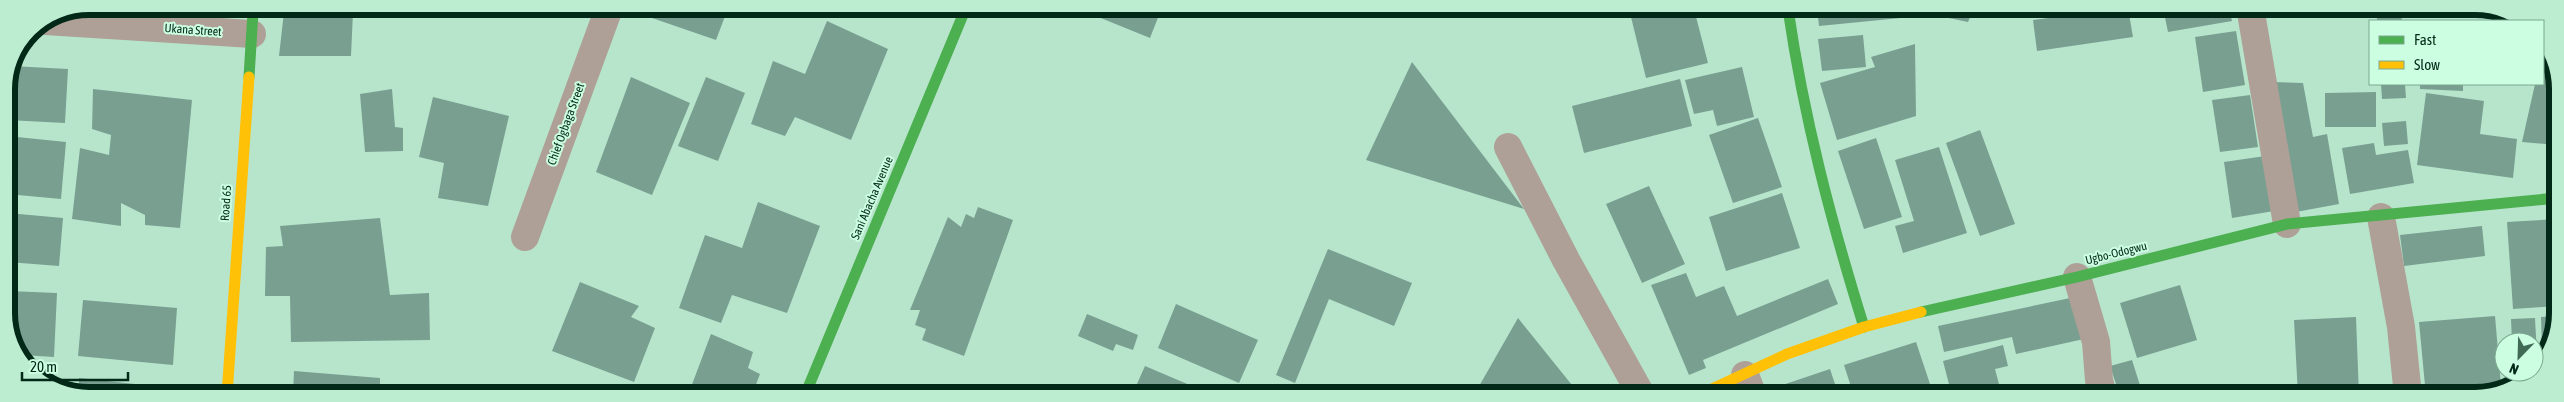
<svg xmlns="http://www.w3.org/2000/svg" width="2564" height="402" viewBox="0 0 2564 402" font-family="'Asap Condensed',sans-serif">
<rect width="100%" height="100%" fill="#b7e5cc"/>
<path fill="#799f91" d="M1817 8H1900L1901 18 1819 26Z
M1942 8H1974L1968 22 1939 16Z
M2062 8H2128L2133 37 2037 51 2033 20 2063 16Z
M2163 8H2229L2232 21 2168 32Z
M1629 9H1694L1708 63 1646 78Z
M1081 10H1161L1150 38Z
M510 11 509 18 481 12Z
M654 11H727L716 40 652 18Z
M284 12H353L351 56H279Z
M2401 14 2402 21H2377V15Z
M827 21 888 49 851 140 795 117 785 136 751 124 773 61 805 74Z
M2236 31 2245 85 2203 92 2195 37Z
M1863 35 1866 67 1822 71 1818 39Z
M1915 44 1916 116 1837 140 1820 83 1875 67 1871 57Z
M2543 50 2556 73V145L2522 142 2535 84H2543Z
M1412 62 1524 209 1366 160Z
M11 66 68 69 65 123 7 120 6 89Z
M1742 67 1754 117 1717 126 1713 110 1694 114 1685 80Z
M631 77 690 103 652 195 596 172Z
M706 77 745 93 718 161 678 146Z
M1680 79 1692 126 1584 153 1572 106Z
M2272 82 2303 83 2313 137 2327 134 2339 204 2296 212Z
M2381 84H2405L2406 98 2382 99Z
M2420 84H2463V91L2420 89Z
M93 89 192 100 180 228 145 225V215L121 203V226L72 219 80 148 109 155 111 135 92 129Z
M392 89 395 127 403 128V151L365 152 360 94Z
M2376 92V127H2325V93Z
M2426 93 2484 101 2480 134 2517 139 2513 178 2417 165Z
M2250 95 2258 147 2220 152 2212 100Z
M433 97 509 116 488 206 438 198 444 163 419 157Z
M1758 118 1782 187 1733 203 1709 135Z
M2406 121 2408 144 2384 146 2382 123Z
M1980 130 2015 224 1980 236 1946 143Z
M7 136 66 142 61 199 7 194Z
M1876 138 1902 217 1864 229 1838 151Z
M2374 143 2376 155 2408 150 2414 183 2350 194 2342 148Z
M1939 147 1967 233 1903 253 1895 226 1914 221 1895 160Z
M2265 156 2274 211 2232 218 2224 162Z
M1649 186 1685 264 1642 283 1606 204Z
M1782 193 1800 248 1726 271 1709 217Z
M758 202 820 226 787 313 732 295 721 323 679 308 705 235 742 248Z
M978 207 1013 220 964 356 922 340 926 329 915 325 920 310H910L948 217 961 227 966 214 974 218Z
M8 213 63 218 59 266 8 262Z
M380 218 390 295 429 293 430 340 291 342 290 296H265L266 247 283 246 280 226Z
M2557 219V306L2513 309 2507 222Z
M2482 226 2485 256 2404 266 2400 235Z
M1328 249 1412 283 1394 326 1329 299 1295 383 1276 375Z
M1686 273 1696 297 1724 286 1737 316 1828 279 1838 304 1703 360 1706 368 1689 375 1651 285Z
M580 282 639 306 631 317 655 328 634 382 552 351Z
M2180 285 2197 340 2137 358 2120 303Z
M9 291 57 293 54 357 22 355 9 334Z
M2075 297 2084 339 2016 354 2012 337 1944 352 1938 326Z
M83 300 177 308 173 365 78 356Z
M1176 304 1258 340 1239 383 1158 348Z
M1087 314 1138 335 1133 350 1116 344 1113 351 1078 336Z
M2495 316 2501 386 2475 396H2426L2419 322Z
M2557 316V323L2542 351 2541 317Z
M2356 317 2359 396H2298L2294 320Z
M1518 318 1580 395H1474Z
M2535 318 2537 356 2534 360V342H2512L2511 319Z
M711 334 753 352 748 368 760 374 752 395H688Z
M1916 342 1934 396H1854L1844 365Z
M2003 345 2008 366 1995 369 2000 388 1966 396H1952L1943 361Z
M2132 360 2143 395 2120 396 2110 366Z
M1145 366 1213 395H1132Z
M1830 369 1839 396H1770L1768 390Z
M294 371 380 378V395H293Z
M2514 372H2531L2530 375 2514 381Z
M79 378 182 389 181 395H79Z"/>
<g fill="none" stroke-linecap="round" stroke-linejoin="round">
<path stroke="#aea096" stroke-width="28" d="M2250 7 2287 224
M45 21 252 34
M1508 147 1566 260 1642 396
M2381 217 2401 327 2408 396
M525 237 608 11
M2077 277 2096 342 2099 380 2103 396
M1745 375 1753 396"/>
<path stroke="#4caf50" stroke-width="11" d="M1788 9C1804 119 1831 221 1864 327
M249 77 253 12
M1921 312 2077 277 2287 224 2557 198
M805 395 965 10"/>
<path stroke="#ffc107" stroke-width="11" d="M227 395 249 77
M1697 396 1787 354 1864 327 1921 312"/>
</g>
<g text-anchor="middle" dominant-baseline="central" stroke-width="4" stroke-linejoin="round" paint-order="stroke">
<g font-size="12" fill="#022817" stroke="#ccfee1">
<text transform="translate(193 30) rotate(4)">Ukana Street</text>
<text transform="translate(566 124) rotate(-70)">Chief Ogbaga Street</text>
<text transform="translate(872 198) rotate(-67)">Sani Abacha Avenue</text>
<text transform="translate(226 203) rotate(-86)">Road 65</text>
<text transform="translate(2116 253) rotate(-14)">Ugbo-Odogwu</text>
</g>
</g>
<path d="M0 0H2564V402H0ZM89 15H2475A74 74 0 0 1 2549 89V313A74 74 0 0 1 2475 387H89A74 74 0 0 1 15 313V89A74 74 0 0 1 89 15Z" fill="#bcedd1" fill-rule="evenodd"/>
<path fill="none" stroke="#022817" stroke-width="6" d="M89 15H2475A74 74 0 0 1 2549 89V313A74 74 0 0 1 2475 387H89A74 74 0 0 1 15 313V89A74 74 0 0 1 89 15Z"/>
<rect x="2369" y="20" width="175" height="65" fill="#ccfee1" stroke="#7ba890"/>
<rect x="2379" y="36" width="25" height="8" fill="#4caf50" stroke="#7ba890"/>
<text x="2414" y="45" font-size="15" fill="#022817">Fast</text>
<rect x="2379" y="61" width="25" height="8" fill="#ffc107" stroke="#7ba890"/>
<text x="2414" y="70" font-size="15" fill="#022817">Slow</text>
<g transform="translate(2519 357) rotate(203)"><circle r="24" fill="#ccfee1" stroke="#7ba890"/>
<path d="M0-4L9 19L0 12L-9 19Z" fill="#416a56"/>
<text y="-8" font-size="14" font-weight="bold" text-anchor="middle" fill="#022817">N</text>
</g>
<path d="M22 372v8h106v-8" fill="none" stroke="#022817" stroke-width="2.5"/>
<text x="30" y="372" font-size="15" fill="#022817" stroke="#ccfee1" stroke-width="4" paint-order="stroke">20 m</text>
</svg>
